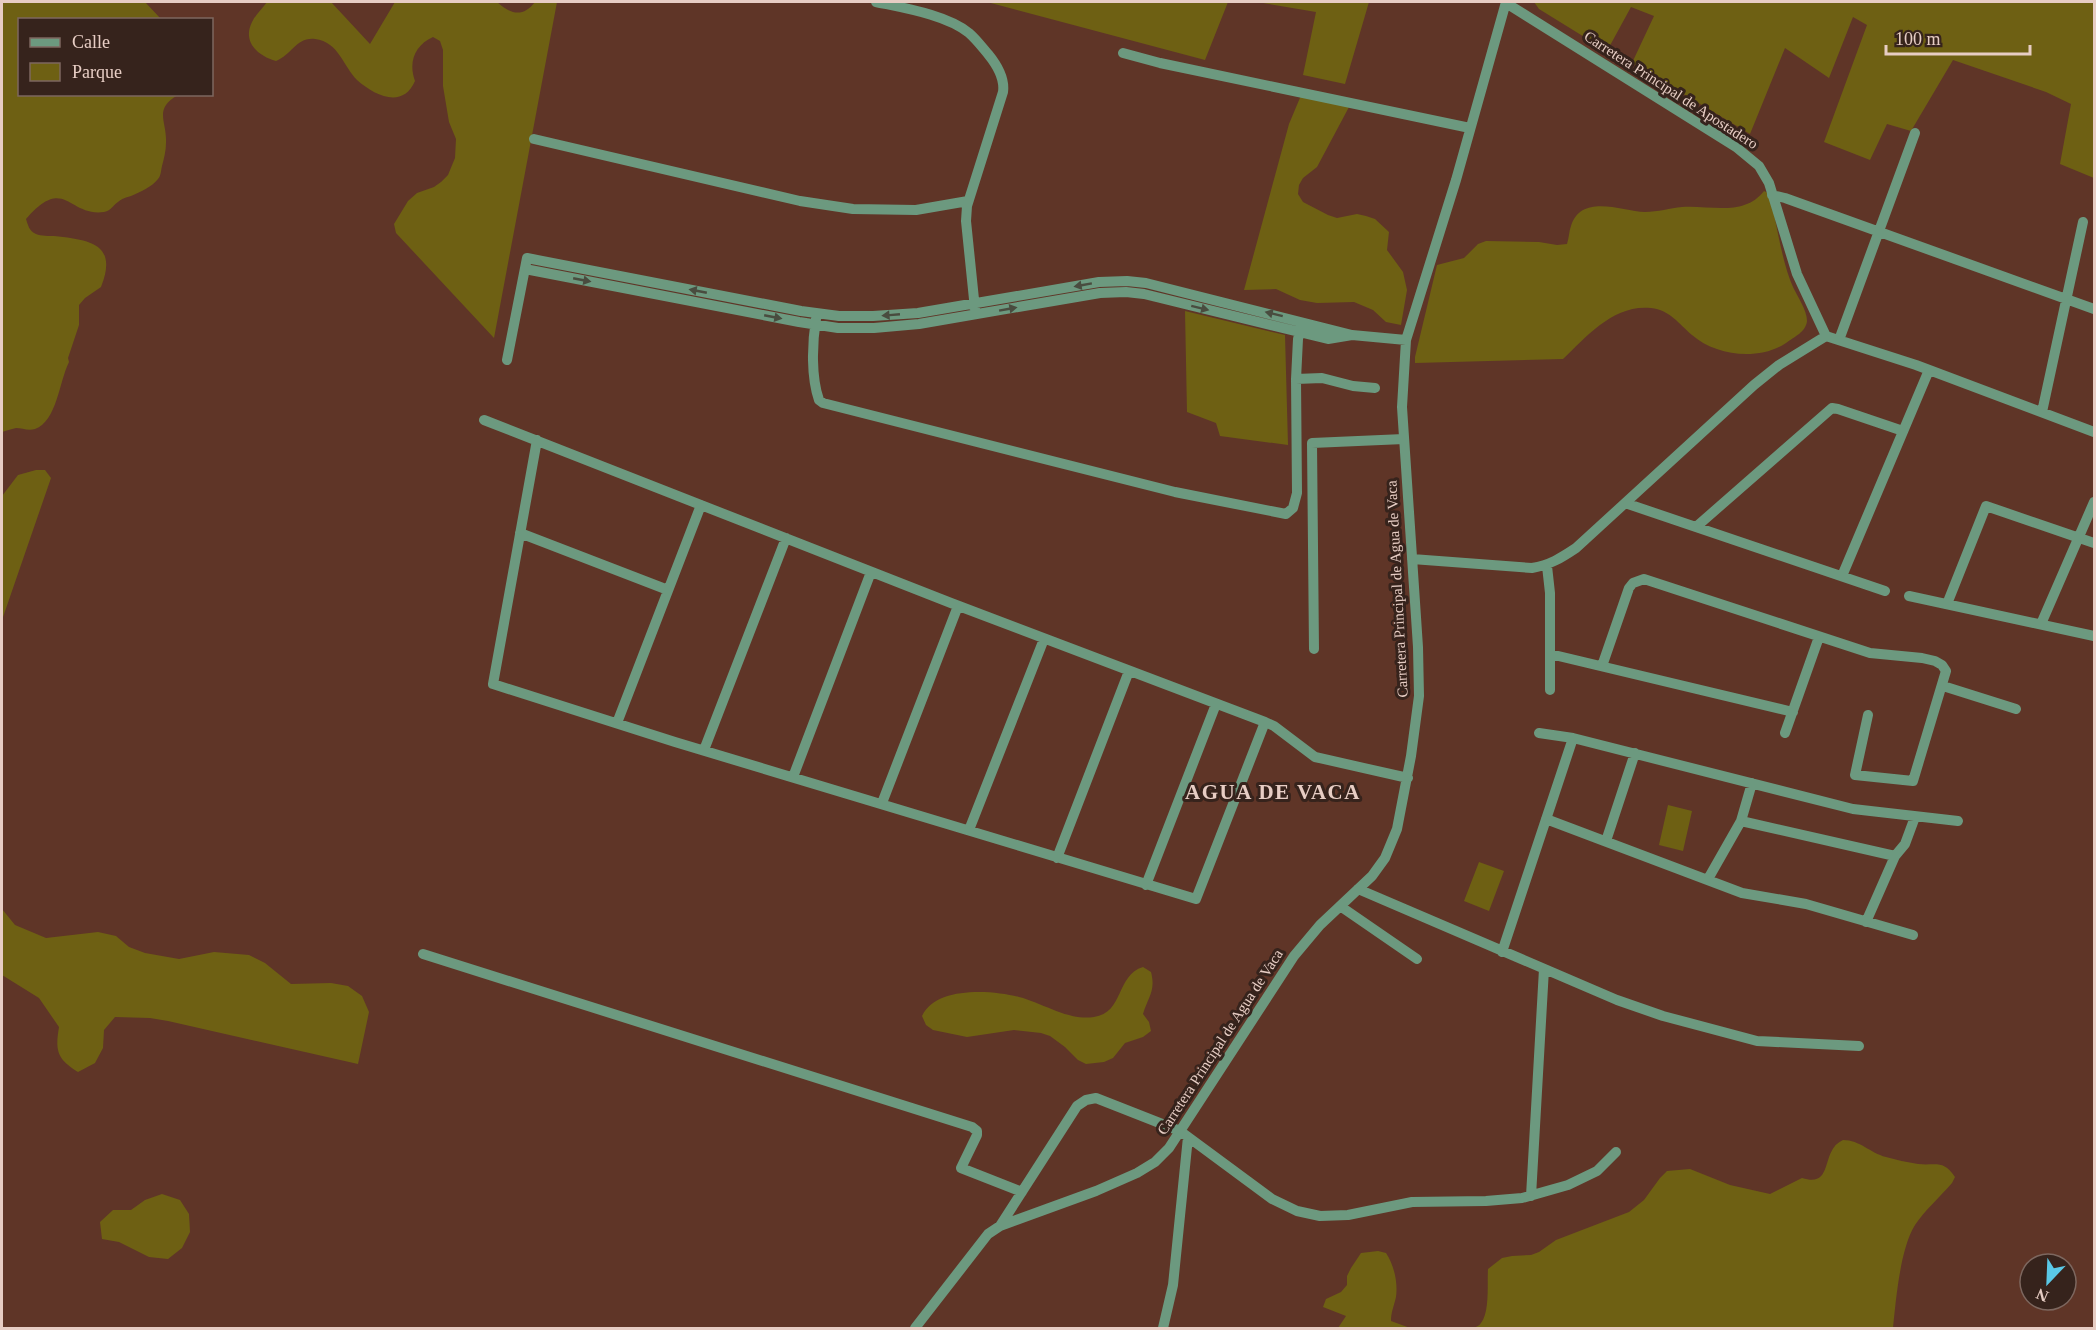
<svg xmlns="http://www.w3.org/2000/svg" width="2096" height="1330" viewBox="0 0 2096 1330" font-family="'Times New Roman',serif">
<rect width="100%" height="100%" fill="#5f3527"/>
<path fill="#6e6013" d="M2 2H145L161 19 20 20V94L178 95C153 109 167 121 166 143 166 151 164 158 162 166 161 170 161 176 158 179 152 187 140 192 131 196 127 197 121 199 118 202 112 206 112 210 104 212 68 217 65 174 26 219 28 225 29 231 36 234 41 236 49 236 54 236 91 240 118 244 101 287L85 298 79 305V325L68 358 69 362C59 382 57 421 35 429 28 431 22 428 16 428 11 429 6 431 2 432Z
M267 2H331L370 44 395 2H497C510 14 523 18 535 2H557L494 338 396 233 394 224 408 201 417 193 434 187 441 182 448 175 455 158 456 139 449 122 443 86V50L440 41 433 37C415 45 408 62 415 81 403 109 375 96 357 80 343 66 339 42 315 39 296 37 292 55 276 61 258 56 242 42 252 22 256 14 262 9 267 2Z
M987 2H1228L1205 60Z
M1257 2H1369L1345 84 1303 75 1316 12Z
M1534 2H2094V178L2060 164 2071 104 2046 92 1953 60 1911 131 1887 124 1870 160 1824 142 1867 25 1853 17 1829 78 1785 48 1750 134 1632 63 1654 16 1631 7 1607 51 1539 9Z
M1302 93 1349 107 1317 167 1303 178 1299 185 1298 194 1303 202 1328 215 1337 218 1357 214 1366 216 1375 219 1389 232 1387 250 1403 272 1407 290 1401 325 1386 322 1373 310 1354 302 1317 303 1300 300 1276 289 1244 290 1289 124Z
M1764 191 1770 194C1776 221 1782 263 1793 287 1797 296 1807 310 1807 321 1806 332 1794 337 1786 343 1759 361 1716 356 1692 335 1679 324 1670 310 1651 308 1614 304 1587 336 1563 359L1415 363V357L1437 265 1464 258 1478 244 1486 241 1539 242 1557 245 1567 244C1569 238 1569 231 1571 226 1581 193 1622 211 1645 212 1658 212 1670 208 1682 207 1710 205 1744 217 1764 191Z
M1185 311 1285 335 1288 445 1220 436 1216 423 1187 412Z
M36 470H45L51 478 2 620V496L18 475Z
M1668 805 1692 811 1683 851 1659 845Z
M1479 862 1504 871 1489 911 1464 901Z
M2 909 15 925 46 938 98 932 116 936 129 947 145 953 179 959 214 952 249 955 265 963 291 984 331 983 348 986 362 996 369 1012 358 1064 168 1021 150 1018 115 1017 104 1030 103 1048 95 1063 78 1072C57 1059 55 1051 59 1027L39 998 2 975Z
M1143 967 1151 972C1156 991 1148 997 1143 1014L1149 1022 1151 1031 1143 1037 1125 1043 1113 1058 1104 1062 1086 1064 1078 1060 1065 1047 1050 1036 1041 1033 1014 1030 967 1037 933 1030 926 1025 922 1016C936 986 992 990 1019 997 1043 1003 1068 1021 1094 1017 1124 1013 1116 975 1143 967Z
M1843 1140C1860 1140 1870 1153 1886 1157 1896 1160 1907 1162 1918 1164 1936 1166 1943 1159 1955 1177L1952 1183C1940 1197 1925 1210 1915 1225 1900 1249 1896 1300 1893 1328H1789L1785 1327 1783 1328H1473C1476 1327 1479 1326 1481 1323 1490 1312 1487 1283 1488 1269L1502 1258 1512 1256 1531 1255 1539 1252 1556 1240 1629 1212 1644 1200 1660 1178 1667 1171 1690 1169 1730 1185 1770 1194 1802 1178C1830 1187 1823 1160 1835 1146 1835 1145 1841 1141 1843 1140Z
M162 1194 180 1200 189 1214 190 1232 182 1248 168 1259 149 1257 119 1242 102 1239 100 1222 113 1210H131L145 1200Z
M1378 1251 1386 1253C1394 1265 1398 1282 1396 1297 1394 1306 1391 1312 1391 1321L1410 1328H1338L1346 1316 1323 1307 1326 1299 1341 1292 1347 1285V1276L1351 1268 1361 1253Z"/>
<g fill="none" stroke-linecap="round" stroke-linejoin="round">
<path stroke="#6c997f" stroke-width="10" d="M876 2C904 8 947 15 969 33 976 39 982 47 988 54 997 65 1005 78 1003 92L967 206 966 221 975 309
M1506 3 1736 147 1759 166 1769 183 1797 274 1826 336 1916 365 2094 432
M1123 53 1160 63 1470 128
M534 139 800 201 853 209 916 210 968 201
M1772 195 1785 198 2094 309
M525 269 799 322 838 328H874L919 324 1100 293 1126 292 1144 294 1328 339 1352 335
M816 319C812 344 811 377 819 400L823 403 1175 492 1286 514 1293 508 1297 493 1296 379 1298 339 1301 326
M1839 340 1915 133
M507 360 527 258 801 311 839 316H873L918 313 1099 282 1127 281 1146 283 1352 335 1406 340
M1296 379 1322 378 1353 386 1375 388
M2042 412 2083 222
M484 420 951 603 1265 722 1274 726 1315 757 1408 778
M537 440 493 684 675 742 1196 899 1265 722
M1625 503 1885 591
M1696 527 1832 408 1838 409 1903 431
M520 533 668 590
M1412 559 1532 568C1550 565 1561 558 1576 548L1754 385 1779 365 1826 336
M1547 566 1550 593V690
M1842 576 1929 370
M1909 596 2094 636
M1947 604 1986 506 2094 543
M2041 624 2094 502
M1314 649 1312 443 1404 439
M1550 654 1793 712
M1602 666 1629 588 1633 583 1644 579 1870 653 1922 658 1935 661 1942 665 1946 671 1913 781 1855 775 1868 715
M1943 686 2016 709
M617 723 701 505
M1539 733 1573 738 1853 809 1958 821
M1785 733 1819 637
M704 750 786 538
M793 777 871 572
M882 803 958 606
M1546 819 1742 893 1806 904 1913 935
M1741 821 1895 856
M969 830 1044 639
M1606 841 1635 753
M1057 858 1129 671
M1708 879 1741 821 1752 783
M1146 885 1216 704
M1358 889 1617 1000 1663 1016 1757 1041 1859 1046
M1340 906 1417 959
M1866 922 1895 856 1905 844 1915 817
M1502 952 1573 738
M423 954 972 1127 977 1131V1135L961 1168 1022 1192
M1531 1196 1544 969
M1000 1226 1077 1106 1086 1100 1096 1098 1180 1131 1272 1199 1297 1211 1320 1216 1348 1215 1412 1202 1486 1201 1522 1198 1568 1185 1597 1171 1616 1152
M915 1328 988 1234 1000 1226 1096 1191 1137 1173 1155 1162 1169 1148 1294 956 1320 925 1372 876 1385 858 1397 829 1411 756 1419 696 1418 647 1402 407 1406 340 1456 180 1506 2
M1163 1328 1173 1285 1188 1137"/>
</g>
<defs><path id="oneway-solid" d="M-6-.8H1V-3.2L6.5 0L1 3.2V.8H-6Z" transform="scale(1.5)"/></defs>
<g fill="#494c3f">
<use href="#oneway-solid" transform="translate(582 280) rotate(11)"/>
<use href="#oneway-solid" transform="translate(1083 285) rotate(170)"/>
<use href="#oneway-solid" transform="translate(698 291) rotate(-169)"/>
<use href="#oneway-solid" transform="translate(1200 308) rotate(14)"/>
<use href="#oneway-solid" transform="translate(1008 309) rotate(-10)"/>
<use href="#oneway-solid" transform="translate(1274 314) rotate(-166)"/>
<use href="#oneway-solid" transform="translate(891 315) rotate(175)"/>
<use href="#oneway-solid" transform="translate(773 317) rotate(11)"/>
</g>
<g text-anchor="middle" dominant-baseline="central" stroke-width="6" stroke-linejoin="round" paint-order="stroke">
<g font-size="15" fill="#e7cdc4" stroke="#36231c">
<text transform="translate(1671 90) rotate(33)">Carretera Principal de Apostadero</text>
<text transform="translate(1397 589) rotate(-93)">Carretera Principal de Agua de Vaca</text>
<text transform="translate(1220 1042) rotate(-57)">Carretera Principal de Agua de Vaca</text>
</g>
<g font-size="21" font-weight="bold" letter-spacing="1.5" fill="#e7cdc4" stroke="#36231c">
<text x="1273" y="792">AGUA DE VACA</text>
</g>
</g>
<rect width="2096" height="1330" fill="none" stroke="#e7cdc4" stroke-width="6"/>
<rect x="18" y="18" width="195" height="78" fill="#36231c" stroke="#7d675f" stroke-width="1.5"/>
<rect x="30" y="38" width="30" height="9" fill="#6c997f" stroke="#7d675f" stroke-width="1.5"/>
<text x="72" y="48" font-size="18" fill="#e7cdc4">Calle</text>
<rect x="30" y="63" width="30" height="18" fill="#6e6013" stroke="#7d675f" stroke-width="1.5"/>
<text x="72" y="78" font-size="18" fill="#e7cdc4">Parque</text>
<g transform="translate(2048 1282) rotate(203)"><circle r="28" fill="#36231c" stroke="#7d675f" stroke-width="1.5"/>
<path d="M0-4.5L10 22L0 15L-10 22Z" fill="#5ac8e6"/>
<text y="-9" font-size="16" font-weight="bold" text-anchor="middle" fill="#e7cdc4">N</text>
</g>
<path d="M1886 45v9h144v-9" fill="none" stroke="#e7cdc4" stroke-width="3"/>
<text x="1895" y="45" font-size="18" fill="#e7cdc4" stroke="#36231c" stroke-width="4.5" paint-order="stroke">100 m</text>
</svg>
